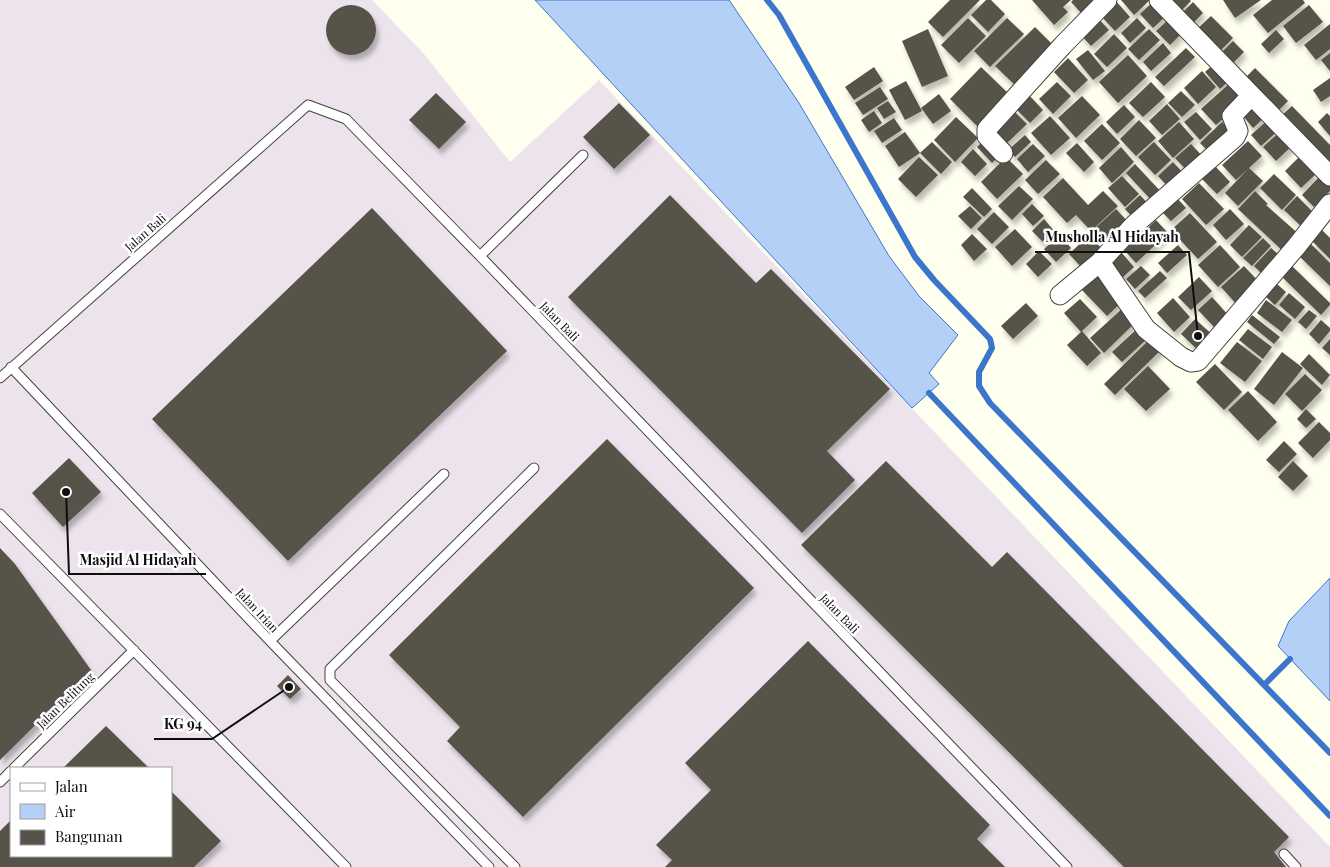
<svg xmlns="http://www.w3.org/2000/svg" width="1330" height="867" viewBox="0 0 1330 867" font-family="'Playfair Display',serif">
<defs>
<filter id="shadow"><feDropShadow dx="3" dy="5.5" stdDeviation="2.5" flood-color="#0004"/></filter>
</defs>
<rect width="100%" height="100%" fill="#ffffef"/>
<path fill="#ede3ec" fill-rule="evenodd" d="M0 0H372L424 54 510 162 599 80 1330 847V867H0ZM11 768H171V856H11Z"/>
<path fill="#b5d0f6" stroke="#3c76cc" d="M535 0H729L799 103 889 256 919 296 958 335 929 373 939 384 912 408Z
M1330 578V701L1278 646 1289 621Z"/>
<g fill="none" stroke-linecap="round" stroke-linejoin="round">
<path stroke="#3c76cc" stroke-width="6" d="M767 0 779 15 915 257 934 280 990 339 992 348 979 372V386L990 403 1330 753
M929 393 1330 816
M1264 685 1290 659"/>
</g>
<path fill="#57524a" filter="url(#shadow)" d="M950 0H980L943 37 928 22Z
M986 0H991L1005 14 988 32 971 15Z
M1032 0H1071L1063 7 1068 12 1054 25Z
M1073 0H1100L1083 15 1071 2Z
M1115 0 1130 17 1115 31 1100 15Z
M1121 0H1150L1134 15Z
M1155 0 1168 14 1153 28 1140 14Z
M1169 0H1190L1191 1 1180 12Z
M1223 0H1261L1235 18Z
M1272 0H1303L1305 3 1268 33 1253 15Z
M1193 2 1203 13 1190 26 1179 16Z
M326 30a25 25 0 1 1 50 0a25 25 0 1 1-50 0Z
M1309 5 1323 22 1296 43 1283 26Z
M1211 16 1233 38 1219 52 1197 29Z
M1097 17 1109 30 1091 46 1079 33Z
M968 18 986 36 959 63 941 45Z
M1007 18 1024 34 990 67 974 51Z
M1137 18 1146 28 1130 43 1121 33Z
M1168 20 1181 34 1170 45 1156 31Z
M1330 24V49L1316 60 1304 45Z
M1035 27 1056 48 1017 87 995 66Z
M928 29 948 76 922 87 902 41Z
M1149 29 1160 40 1139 60 1128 49Z
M1276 30 1284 39 1269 53 1261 44Z
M1114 34 1127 48 1107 67 1094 54Z
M1233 41 1244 52 1230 66 1219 55Z
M1163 43 1171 53 1151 71 1143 62Z
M1186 48 1195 57 1164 86 1155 77Z
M1088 50 1105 71 1093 80 1076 59Z
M1330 53V71L1321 60Z
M1128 55 1147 76 1118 103 1099 82Z
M1068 58 1088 80 1074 93 1054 72Z
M1216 62 1231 79 1220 89 1205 72Z
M874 67 883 81 854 100 845 87Z
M981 67 1010 95 979 128 950 99Z
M1255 68 1288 101 1276 113 1243 80Z
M1202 71 1216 87 1198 104 1184 88Z
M1330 78V96L1321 102 1313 90Z
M906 81 922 111 905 120 889 90Z
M1057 82 1071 96 1053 114 1039 99Z
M1151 82 1165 97 1143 117 1129 103Z
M1230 83 1245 99 1216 125 1201 109Z
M880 87 888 99 863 115 855 103Z
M1181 91 1195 105 1182 117 1168 103Z
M436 93 466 122 439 149 409 120Z
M939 94 951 111 933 124 921 108Z
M1028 94 1043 110 1030 123 1014 107Z
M1082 96 1100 115 1076 138 1058 118Z
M888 101 896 112 884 119 877 108Z
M619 103 650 135 614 169 583 137Z
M1167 104 1180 119 1162 135 1149 121Z
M1124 105 1135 117 1117 134 1106 122Z
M1255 106 1265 117 1253 128 1243 116Z
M1292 106 1330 145V171L1280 117Z
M1013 110 1027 124 1004 146 991 132Z
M874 111 882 123 869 132 861 120Z
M1196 112 1212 129 1200 140 1184 122Z
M1327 113 1330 116V136L1318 122Z
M1050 116 1070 138 1051 155 1031 133Z
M956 117 978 138 955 162 934 140Z
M1271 117 1281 128 1261 146 1251 135Z
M894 118 902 130 882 143 874 131Z
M1139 120 1156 138 1136 156 1120 139Z
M1179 122 1194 139 1173 158 1158 141Z
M1222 122 1234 135 1212 155 1200 143Z
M1102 124 1120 143 1102 160 1084 141Z
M1283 129 1295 143 1276 161 1263 147Z
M905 132 920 153 899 167 885 146Z
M1025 135 1031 142 1015 157 1008 150Z
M986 138 1001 154 992 163 977 147Z
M1248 141 1262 156 1249 168 1263 181 1238 206 1225 193 1248 169 1236 180 1222 165Z
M932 142 952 162 941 174 920 153Z
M1154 142 1171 160 1155 175 1138 157Z
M1077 143 1094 162 1084 172 1066 153Z
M1033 144 1045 156 1028 172 1017 159Z
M1191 144 1205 159 1189 173 1175 158Z
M1121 147 1134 162 1112 183 1099 168Z
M973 149 987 164 975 176 961 162Z
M919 157 938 175 916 197 898 179Z
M1006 157 1023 174 997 199 981 182Z
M1299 157 1316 174 1301 188 1285 171Z
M1046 160 1060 174 1038 194 1025 180Z
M1173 162 1187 177 1172 191 1158 176Z
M1135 164 1163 194 1154 203 1126 173Z
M1216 167 1230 182 1217 194 1202 179Z
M1274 174 1296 195 1282 210 1260 188Z
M1122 176 1139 194 1125 207 1108 188Z
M1320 176 1330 185V191L1314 207 1302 195Z
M1063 178 1088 205 1103 191 1118 206 1091 231 1076 215 1067 223 1043 197Z
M1199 183 1224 209 1206 225 1182 199Z
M1019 186 1033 199 1012 220 998 206Z
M972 188 992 209 984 217 963 197Z
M1255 191 1268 204 1266 205 1302 237 1286 254 1238 209Z
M670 195 756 283 771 269 890 389 827 451 855 480 802 533 568 297Z
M1140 195 1152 208 1136 221 1125 209Z
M1297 196 1316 215 1303 228 1284 210Z
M1177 198 1186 208 1171 221 1162 212Z
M1032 204 1044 216 1033 226 1022 214Z
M970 206 982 218 971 229 958 216Z
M372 208 507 351 288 561 152 419Z
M1116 209 1131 225 1109 245 1094 229Z
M1230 209 1244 224 1226 240 1213 225Z
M994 212 1009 227 992 244 977 229Z
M1190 213 1217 242 1198 259 1171 230Z
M1044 219 1055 232 1044 243 1032 231Z
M1156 220 1168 233 1136 263 1124 250Z
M1249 225 1262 237 1242 257 1230 245Z
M1015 229 1032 247 1012 266 995 247Z
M1322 230 1330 238V259L1312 241Z
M972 234 987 249 974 261 961 245Z
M1060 235 1071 248 1056 262 1044 249Z
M1089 235 1104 251 1084 270 1069 254Z
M1263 238 1271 246 1252 266 1243 258Z
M1311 244 1330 263V286L1299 256Z
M1178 245 1187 255 1167 273 1158 263Z
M1220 245 1240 267 1218 287 1198 265Z
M1271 248 1285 260 1267 279 1254 266Z
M1039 251 1052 264 1038 277 1026 264Z
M1121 252 1134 267 1122 278 1109 264Z
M1291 265 1330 303V305L1321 315 1281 276Z
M1141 266 1150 275 1135 289 1126 279Z
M1244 266 1262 285 1239 307 1221 287Z
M1160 271 1167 278 1145 298 1138 291Z
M1096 275 1122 302 1107 316 1081 289Z
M1199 277 1212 291 1191 310 1178 297Z
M1277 284 1286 292 1275 305 1266 297Z
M1289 293 1305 307 1295 319 1279 305Z
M1212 297 1229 316 1216 329 1198 310Z
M1173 298 1190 317 1174 332 1157 313Z
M1080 299 1097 317 1082 331 1101 353 1087 366 1067 345 1081 332 1064 313Z
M1266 300 1292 320 1282 332 1257 313Z
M1026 303 1038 316 1013 339 1001 326Z
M1124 307 1137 321 1104 353 1090 338Z
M1309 310 1317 316 1306 329 1298 322Z
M1252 315 1280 337 1274 344 1247 322Z
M1195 319 1215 337 1201 353 1181 334Z
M1321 320 1330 328V331L1319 344 1309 334Z
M1138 328 1147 339 1122 362 1112 352Z
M1248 329 1272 347 1263 359 1239 340Z
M1153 336 1164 347 1115 395 1104 384Z
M1330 339V355L1322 348Z
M1237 342 1262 361 1245 382 1220 363Z
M1282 352 1303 368 1274 405 1254 389Z
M1309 354 1330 375 1322 385 1300 364Z
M1215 364 1242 392 1224 410 1196 382Z
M1148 366 1170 389 1146 411 1124 389Z
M1305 374 1322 390 1302 411 1285 394Z
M1248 391 1277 422 1258 441 1228 410Z
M1306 409 1316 419 1306 428 1297 419Z
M1319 422 1330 433V440L1313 458 1298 443Z
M607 439 754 588 523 817 447 741 460 727 389 655Z
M1284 441 1297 454 1279 472 1266 460Z
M69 458 101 492 63 527 32 493Z
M886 461 992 567 1007 552 1289 837 1274 852 1286 867H1124L801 545Z
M1293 461 1308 476 1293 491 1278 477Z
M0 548 15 564 91 670 0 760Z
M808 641 990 825 977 839 1005 867H665L672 860 656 845 711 790 685 763Z
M288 675 301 689 290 699 277 686Z
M106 726 149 768H63Z
M171 791 221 841 194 867H0V831L11 820V856H171Z"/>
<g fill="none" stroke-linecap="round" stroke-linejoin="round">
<g stroke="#414141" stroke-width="11">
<path id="lane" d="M480 256 583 155
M11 367 270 641 489 867
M0 378 308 105 346 119 480 256 1067 867
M0 514 346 867
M270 641 444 474
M14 768 134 650
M0 782 11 771
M1284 854 1296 867
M515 867 330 680V669L534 468"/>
</g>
<g stroke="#414141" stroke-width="21">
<path id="street" d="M1159 0 1330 176
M1003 153 987 136V129L1063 45 1107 0
M1100 262 1146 329 1181 357 1191 362 1198 361 1296 247 1330 204
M1060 295 1100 262 1134 225 1235 137 1238 131 1232 116 1251 96"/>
</g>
<use href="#lane" stroke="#fff" stroke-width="9"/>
<use href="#street" stroke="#fff" stroke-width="19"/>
</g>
<g text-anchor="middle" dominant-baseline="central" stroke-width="5" stroke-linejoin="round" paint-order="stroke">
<g font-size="12" fill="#0e0e0e" stroke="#fff">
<text transform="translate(145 232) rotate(-41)">Jalan Bali</text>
<text transform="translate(560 321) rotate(46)">Jalan Bali</text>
<text transform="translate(258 610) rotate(47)">Jalan Irian</text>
<text transform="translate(840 613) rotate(46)">Jalan Bali</text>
<text transform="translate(65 700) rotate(-44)">Jalan Belitung</text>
</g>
</g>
<path fill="none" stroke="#0e0e0e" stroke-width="2" d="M1198 336L1189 252H1035M66 492L69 574H206M289 687L212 739H154"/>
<g fill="#0e0e0e" stroke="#fff" stroke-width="2">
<circle cx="1198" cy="336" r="5"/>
<circle cx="66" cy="492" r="5"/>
<circle cx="289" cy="687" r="5"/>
</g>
<g font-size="14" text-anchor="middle" font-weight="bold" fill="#0e0e0e" stroke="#fff" stroke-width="5" stroke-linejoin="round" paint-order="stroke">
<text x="1112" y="242">Musholla Al Hidayah</text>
<text x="138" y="565">Masjid Al Hidayah</text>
<text x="183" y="729">KG 94</text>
</g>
<rect x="10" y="767" width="162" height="90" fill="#ffffff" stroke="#9f9f9f"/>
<rect x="20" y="783" width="25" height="8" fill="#ffffff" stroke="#9f9f9f"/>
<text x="55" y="792" font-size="15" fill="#0e0e0e">Jalan</text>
<rect x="20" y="804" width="25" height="15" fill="#b5d0f6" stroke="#9f9f9f"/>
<text x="55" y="817" font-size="15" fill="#0e0e0e">Air</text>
<rect x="20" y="830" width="25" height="15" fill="#57524a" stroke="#9f9f9f"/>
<text x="55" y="842" font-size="15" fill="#0e0e0e">Bangunan</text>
</svg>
